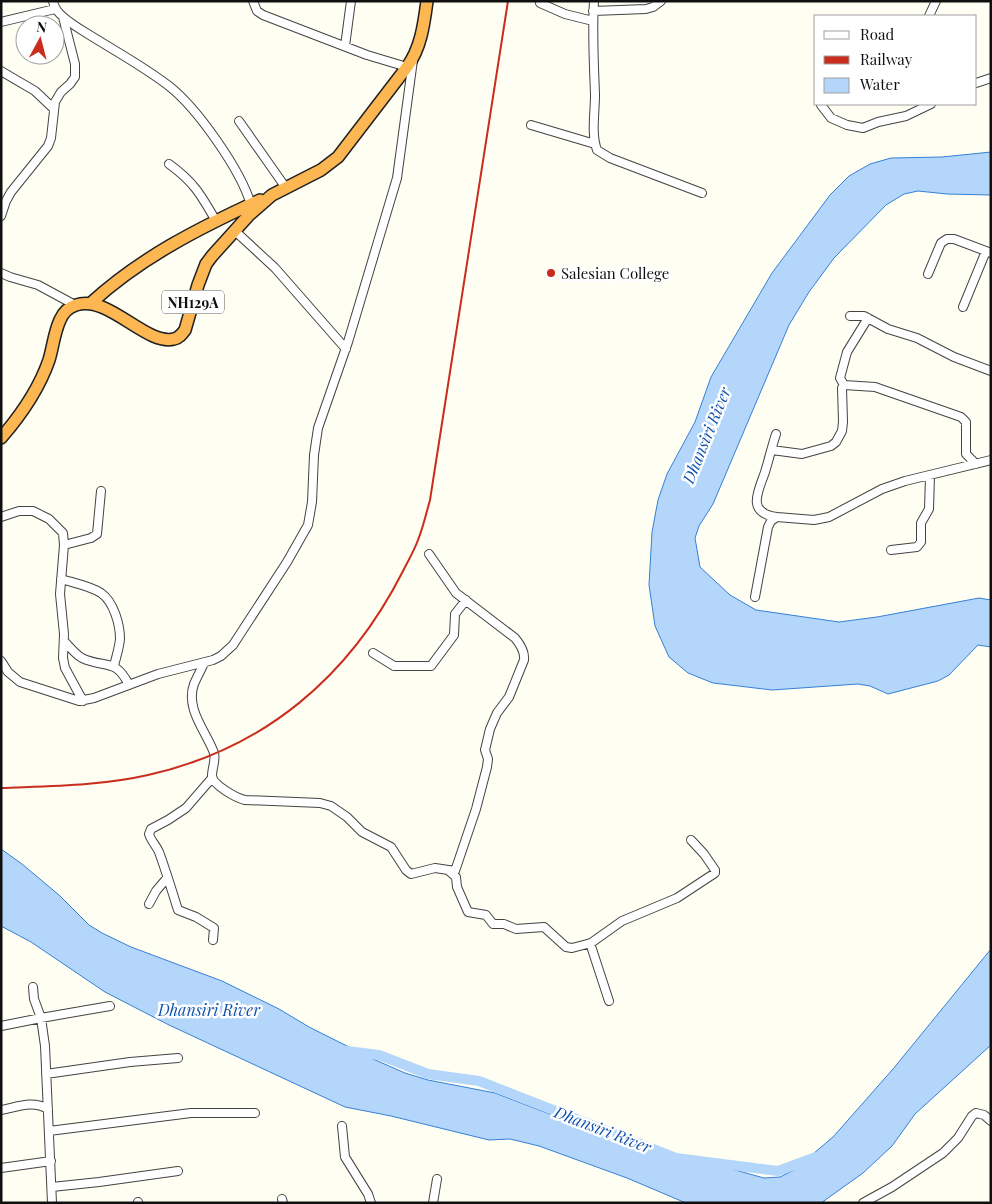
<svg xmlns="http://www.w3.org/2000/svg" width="992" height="1204" viewBox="0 0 992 1204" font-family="'Playfair Display',serif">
<rect width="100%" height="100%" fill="#fffef2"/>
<path fill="#b3d6fa" stroke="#3580d6" d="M991 152V195L947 194 918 191 904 194 886 205 834 258 809 292 789 325 713 504 699 526 695 538 700 567 730 595 756 610 839 622 877 617 979 598 991 600V647L978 645 949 675 938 681 888 694 870 686 858 684 772 690 713 683 688 673 669 657 655 626 649 585 652 532 658 500 667 474 695 422 711 377 772 273 830 195 849 176 870 164 891 158 942 157Z
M1 849 22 864 59 895 89 925 102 933 131 947 222 981 279 1009 309 1027 373 1059 405 1073 428 1080 495 1093 586 1128 641 1144 676 1158 706 1162 764 1178 780 1177 794 1170 833 1137 893 1069 991 949V1045L915 1114 892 1146 863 1173 821 1203H686L627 1178 539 1146 510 1139 489 1140 391 1116 345 1107 169 1025 105 992 31 942 1 926Z"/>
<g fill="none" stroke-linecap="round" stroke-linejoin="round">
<path stroke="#b3d6fa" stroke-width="10" d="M347 1051 379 1055 428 1074 479 1081 676 1158 778 1171 816 1157"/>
<g stroke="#434343" stroke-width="10">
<path id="minor" d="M53 1C54 7 56 10 60 14 68 22 78 28 88 34 115 51 143 66 169 86 197 108 241 170 251 205
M253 1 257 11 263 15 367 55 407 67
M594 1C592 33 594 64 595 95 595 113 591 134 597 150L610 158 702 193
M540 3 565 14 593 21
M593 11 646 9 653 7 661 1
M929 16 936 1
M1 22 55 9
M345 46 351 1
M1 71 35 91 54 109
M976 83 991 78
M821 105 831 118 847 125 863 128 878 122 906 116 931 104
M239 121 286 188
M531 125 595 144
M169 164C194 182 201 195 216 221
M1 216 6 201 11 192 48 146 51 138 55 102 61 92 70 84 75 77V64L63 17
M235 231 275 268 346 349
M1 273 10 277 38 285 75 305
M928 274 941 243 947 239H954L991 253
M963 307 986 251
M850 316H864L888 329 917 338 954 357 991 371
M844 385 840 378 847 352 868 318
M776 434C772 446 769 459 765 472 759 490 745 513 777 517
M772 450 802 454 831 446 836 442 842 431 843 422 842 388 844 385 875 387 961 417 966 422V454L976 464
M1 517 19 511H33L49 519 63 533 64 545 60 594 64 634 63 658 65 668 83 701
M64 545 91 538 97 534 101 491
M891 550 917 547 921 542V523L929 509 930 476
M61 579C74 583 90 586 101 593 114 602 120 625 120 639 119 649 116 657 114 666
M755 597 768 527 771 521 777 517 814 520 829 517 882 489 905 481 991 460
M64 641C70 647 75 654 82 658 105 669 115 657 129 685
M373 653 394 666H431L454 635 455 614 466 600
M1 661 8 672 20 682 79 701 94 698 158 674 213 660 221 656 233 645 287 562 308 525 312 502 314 455 318 428 348 342 397 178 413 60
M204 663C201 670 197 677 194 684 185 709 206 731 214 753 216 760 212 768 212 776 213 785 236 798 245 800L320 803 331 806 347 817 362 832 391 847 406 870 411 874 435 868 455 871 476 809 487 767 488 759 485 750 490 729 497 713 509 697 524 660C525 652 520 644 515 638L456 593 429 554
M212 778 186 808 168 820 151 829 149 834C151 841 156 845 159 852 166 871 172 891 178 910L196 917 214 928 213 940
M449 871 456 877 457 887 468 912 486 915 493 924H504L516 929 544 927 566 947 572 948 591 943 622 921 677 898 715 873V870L704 854 691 840
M149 904 156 891 167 878
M590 943 609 1001
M33 987 34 999 41 1018 45 1046 52 1203
M1 1026 41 1018 110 1006
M46 1074 130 1062 178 1058
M1 1110C18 1107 32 1100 48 1109
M342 1126 345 1157 368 1194 371 1203
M49 1131 191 1113H255
M1 1168 51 1161
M52 1187 99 1182 178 1171
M282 1199 283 1203
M138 1203V1202
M433 1203 437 1179
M863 1203 892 1187 943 1153 958 1138 972 1116 976 1113 984 1115 991 1121"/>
</g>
<g stroke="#212121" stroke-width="14">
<path id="highway" d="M91 303C140 258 199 228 260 200
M1 438C21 415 39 389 49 360 53 347 54 333 60 320 63 313 69 307 76 305 108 294 146 346 174 339 179 338 182 334 185 330L198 285 206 264 212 256 249 215 272 195 321 170 338 157 407 67C421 48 424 24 427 1"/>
</g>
<use href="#minor" stroke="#fff" stroke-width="8"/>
<use href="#highway" stroke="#fdb752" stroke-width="11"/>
<path stroke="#ca2c1d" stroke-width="2" d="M1 788C50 786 100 786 148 775 265 749 350 676 403 571 408 561 414 551 418 540 423 528 426 514 430 500L508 1"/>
</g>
<circle fill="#ca2c1d" stroke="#fff" stroke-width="2" cx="551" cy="273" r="5"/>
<g text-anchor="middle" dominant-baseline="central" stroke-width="5" stroke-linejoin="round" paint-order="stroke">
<rect fill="#fff" stroke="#585858" stroke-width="1" x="162" y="290.5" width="62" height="23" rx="4"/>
<g font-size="14" font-weight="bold" fill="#101010">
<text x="193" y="302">NH129A</text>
</g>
<g font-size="15" fill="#101010" stroke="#fff" text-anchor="start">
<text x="561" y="273">Salesian College</text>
</g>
<g font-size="16" font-style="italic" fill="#0f52ab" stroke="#fff">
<text transform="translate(706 435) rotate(-68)">Dhansiri River</text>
<text x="209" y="1009">Dhansiri River</text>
<text transform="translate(603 1129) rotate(21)">Dhansiri River</text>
</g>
</g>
<rect width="992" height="1204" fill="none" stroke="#101010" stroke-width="5"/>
<rect x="814" y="15" width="162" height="90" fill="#ffffff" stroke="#9f9f9f"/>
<rect x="824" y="31" width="25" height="8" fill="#ffffff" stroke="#9f9f9f"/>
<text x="860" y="40" font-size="15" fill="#101010">Road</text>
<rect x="824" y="56" width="25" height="8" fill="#ca2c1d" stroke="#9f9f9f"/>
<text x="860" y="65" font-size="15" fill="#101010">Railway</text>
<rect x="824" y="78" width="25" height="15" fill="#b3d6fa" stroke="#9f9f9f"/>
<text x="860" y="90" font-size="15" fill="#101010">Water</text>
<g transform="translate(40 40) rotate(7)"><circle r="24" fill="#ffffff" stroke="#9f9f9f"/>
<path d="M0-4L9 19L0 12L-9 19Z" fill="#ca2c1d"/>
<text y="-8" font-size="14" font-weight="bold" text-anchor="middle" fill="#101010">N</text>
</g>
</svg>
